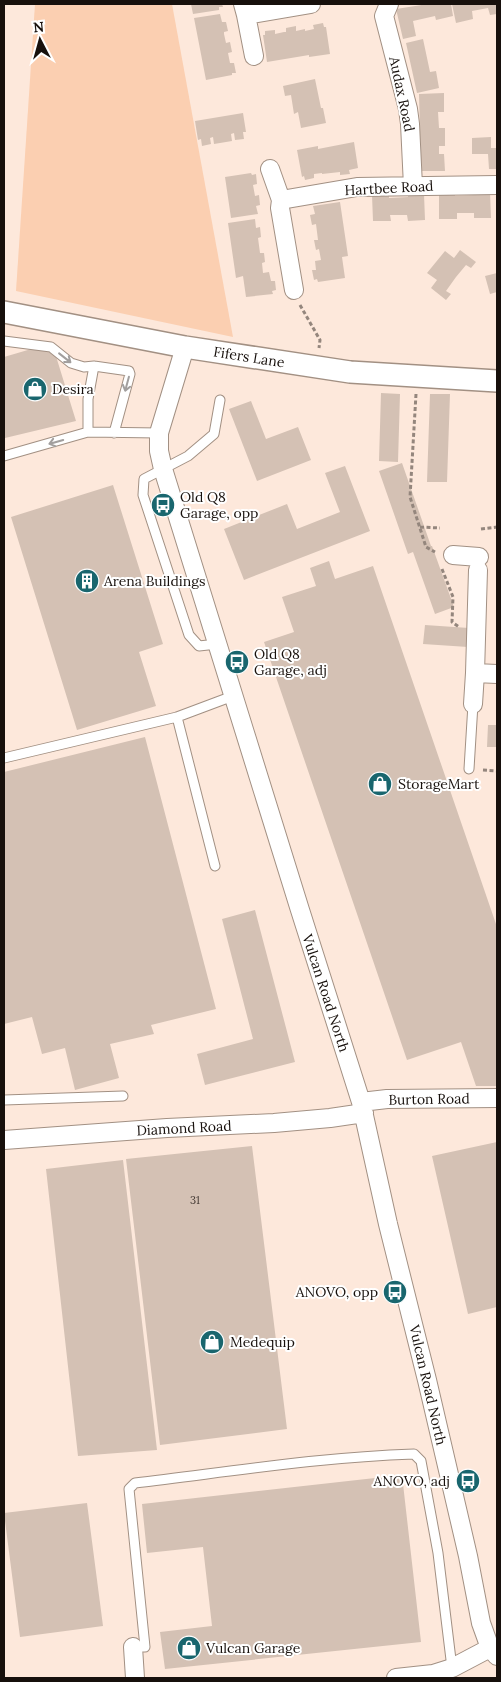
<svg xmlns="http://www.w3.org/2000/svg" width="501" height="1682" viewBox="0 0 501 1682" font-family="Lora,serif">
<rect width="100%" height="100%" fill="#fde8db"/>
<path fill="#fbcfb1" d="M35 4H172L233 337 16 291Z"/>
<path fill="#d4c1b4" d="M191 4H222L223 7H219V10L193 14Z
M428 4H451L453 16 436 20 435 16 413 21 416 36 403 39 396 9Z
M452 4H497V14L490 15 488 8 472 11 473 19 456 23Z
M220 14 222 22H226L228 31 224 32V34L226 43 230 42 232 52 228 53 230 63H234L236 73H232V75L206 80 194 18Z
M323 23 324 27H326L330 54 309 57V55L267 62 263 35H265V31L275 30V34L284 32H286V28L296 26V31L305 29V31L314 29 313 25Z
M423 39 430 72 436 71 439 88 417 93 406 43Z
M315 79 321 108H323L326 123 301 128 298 112 294 114 291 95 285 96 283 86Z
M444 93V112H438L439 128H445V146H439V154H444L445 171H421L419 94Z
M243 113 246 132H243L244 139 235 140 234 133 231 134 232 141 214 144 213 137 210 138 211 144 202 146 201 139 198 140 195 121Z
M491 137V148H497V169H489L488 154H472V138Z
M354 142 358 168 349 170 350 174 340 175V172L322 174V173L314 174V178L305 180 304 176 302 177 297 150 318 146V149Z
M251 173 252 175 256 174 257 184 253 185 255 196 259 195 260 205 256 206 258 214 231 218 225 177Z
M455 192V196L474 195V192H490L491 218H474V213H457V219H439V193Z
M408 194H424L425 220 408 221 407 215H390L391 221H373L372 195H389V198L408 197Z
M340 202 348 256 342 257 345 278 318 282 317 279 314 280 312 270H316L315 261 321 260 319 249 316 250 314 240H318L316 224 312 225 310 215 315 214 313 206Z
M255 219 256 228 260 227 261 237 258 238 260 253H264L265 262 262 263 263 273 269 272 271 281H275L276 290 272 291 273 294 246 297 243 276 236 278 228 223Z
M460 250 476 262 471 268 466 265 456 277 446 291 451 294 446 300 431 288 437 280 427 273 445 251 454 258Z
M497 273V292L490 294 485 276Z
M38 347 55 353 76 421 5 438 4 357Z
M381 393 400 394 398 462 379 461Z
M430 394H450L447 482H427Z
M251 401 266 439 298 427 311 460 257 481 229 409Z
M402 463 431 546H432L454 607 435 614 413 552 408 554 379 471Z
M345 466 370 531 244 580 224 529 287 504 297 529 340 512 325 473Z
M113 485 163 644 139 652 156 706 77 730 11 517Z
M329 561 335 579 373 566 497 927V1086H476L461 1042 407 1060 264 642 294 632 282 597 316 586 310 568Z
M425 625 469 628 468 647 423 644Z
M488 725H497V747H487Z
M145 737 216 1009 151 1025 154 1034 110 1044 119 1078 75 1090 65 1048 42 1054 32 1017 4 1024V772Z
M255 910 295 1062 205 1085 197 1054 253 1039 222 919Z
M497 1142V1307L468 1314 432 1156Z
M252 1146 287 1429 160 1445 126 1159Z
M123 1160 157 1450 78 1456 46 1169Z
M402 1475 421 1642 165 1669 160 1632 212 1626 203 1547 147 1553 142 1504Z
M87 1503 103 1626 20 1637 4 1513Z"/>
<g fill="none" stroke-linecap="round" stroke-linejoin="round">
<g stroke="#a29083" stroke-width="11">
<path id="service" d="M4 341 51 347 71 363 84 367 94 366 129 371 130 374 114 433
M88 432V399L94 366
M4 456 88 432 159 433
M217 644 199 646 189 635 143 495 144 479 188 456 214 434 220 400
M177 717 233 696
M4 758 177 717 215 866
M469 769 473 704
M4 1100 123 1096
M133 1647H145L129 1489 135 1483C228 1472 320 1457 414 1454L421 1461 438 1553 452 1668"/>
</g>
<g stroke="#a29083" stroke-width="20">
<path id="minor" d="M243 4 246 15 311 4
M389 4 384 16 408 109 410 124 413 186
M246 15 254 56
M270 169 281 200 357 187 497 185
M281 200 280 208 294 290
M185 347 159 433V451L163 469 300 910 361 1102 388 1224 427 1380 468 1556 481 1623 490 1648 497 1656
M453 555 479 557
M475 673 478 570
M473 704 475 673 497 674
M361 1102 387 1099 497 1098
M4 1140 167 1128 274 1123 330 1118 364 1113
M133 1647 135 1678
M396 1678 433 1674 452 1668 490 1648"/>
</g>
<g stroke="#a29083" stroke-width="24">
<path id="tertiary" d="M4 312 185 347 350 372 497 381"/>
</g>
<path stroke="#94867d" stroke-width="3" stroke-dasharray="4 2.5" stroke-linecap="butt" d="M300 305 320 340 319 348
M416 394 410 497 426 547 435 552
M420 527 440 528
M481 529 497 527
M442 569 453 597 452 622 459 627
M483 770 497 771"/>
<use href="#service" stroke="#fff" stroke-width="9"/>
<use href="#minor" stroke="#fff" stroke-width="18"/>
<use href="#tertiary" stroke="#fff" stroke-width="21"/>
</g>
<defs><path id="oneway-shaft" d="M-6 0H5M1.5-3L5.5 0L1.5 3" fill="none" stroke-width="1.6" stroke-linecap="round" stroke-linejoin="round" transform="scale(1.25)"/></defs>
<g stroke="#a29f9e">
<use href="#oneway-shaft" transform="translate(65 358) rotate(38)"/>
<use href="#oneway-shaft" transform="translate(127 384) rotate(105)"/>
<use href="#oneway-shaft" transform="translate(56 442) rotate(164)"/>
</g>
<defs>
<g id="shop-disc" transform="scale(1.25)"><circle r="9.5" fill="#19666e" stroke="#fff"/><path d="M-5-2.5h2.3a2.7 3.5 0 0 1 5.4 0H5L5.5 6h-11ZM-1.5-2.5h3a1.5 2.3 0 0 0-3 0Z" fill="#fff"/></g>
<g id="bus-disc" transform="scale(1.25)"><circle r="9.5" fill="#19666e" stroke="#fff"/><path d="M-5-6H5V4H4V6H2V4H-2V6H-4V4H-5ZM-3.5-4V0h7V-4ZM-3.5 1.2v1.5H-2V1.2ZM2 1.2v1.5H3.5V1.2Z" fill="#fff"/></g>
<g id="building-disc" transform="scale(1.25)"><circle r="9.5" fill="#19666e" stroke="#fff"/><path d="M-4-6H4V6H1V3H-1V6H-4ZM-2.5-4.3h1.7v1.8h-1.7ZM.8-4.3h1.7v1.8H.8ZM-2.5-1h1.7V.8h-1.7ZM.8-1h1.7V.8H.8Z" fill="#fff"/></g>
</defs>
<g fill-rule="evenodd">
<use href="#shop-disc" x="35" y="389"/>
<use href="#bus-disc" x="163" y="505"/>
<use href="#building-disc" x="87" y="581"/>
<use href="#bus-disc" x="237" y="662"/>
<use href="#shop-disc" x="380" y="784"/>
<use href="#bus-disc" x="395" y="1292"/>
<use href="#shop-disc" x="212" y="1342"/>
<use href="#bus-disc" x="468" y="1481"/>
<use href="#shop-disc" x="189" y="1648"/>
</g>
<g text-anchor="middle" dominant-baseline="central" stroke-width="4" stroke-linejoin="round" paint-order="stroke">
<g font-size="11" fill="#463c36">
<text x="195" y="1200">31</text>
</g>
<g font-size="14" fill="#17100c" stroke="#fff">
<text transform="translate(402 94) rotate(78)">Audax Road</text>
<text transform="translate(389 188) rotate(-3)">Hartbee Road</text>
<text transform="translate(249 357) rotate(9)">Fifers Lane</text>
<text transform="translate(326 993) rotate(72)">Vulcan Road North</text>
<text transform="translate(429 1099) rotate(-1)">Burton Road</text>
<text transform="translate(184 1128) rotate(-3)">Diamond Road</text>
<text transform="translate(428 1385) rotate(77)">Vulcan Road North</text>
</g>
<g font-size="14" fill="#17100c" stroke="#fff" text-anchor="start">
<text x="52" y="389">Desira</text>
<text x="180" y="497">Old Q8<tspan x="180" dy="16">Garage, opp</tspan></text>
<text x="104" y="581">Arena Buildings</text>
<text x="254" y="654">Old Q8<tspan x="254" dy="16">Garage, adj</tspan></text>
<text x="398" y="784">StorageMart</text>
<text x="378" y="1292" text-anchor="end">ANOVO, opp</text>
<text x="230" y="1342">Medequip</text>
<text x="450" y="1481" text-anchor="end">ANOVO, adj</text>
<text x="206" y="1648">Vulcan Garage</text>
</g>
</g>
<rect width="501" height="1682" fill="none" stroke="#17100c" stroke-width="10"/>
<g transform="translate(40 40) rotate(354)" stroke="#ffffff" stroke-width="4" paint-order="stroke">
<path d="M0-4L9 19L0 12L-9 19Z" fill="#17100c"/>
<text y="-8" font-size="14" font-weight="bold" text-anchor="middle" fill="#17100c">N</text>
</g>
</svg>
